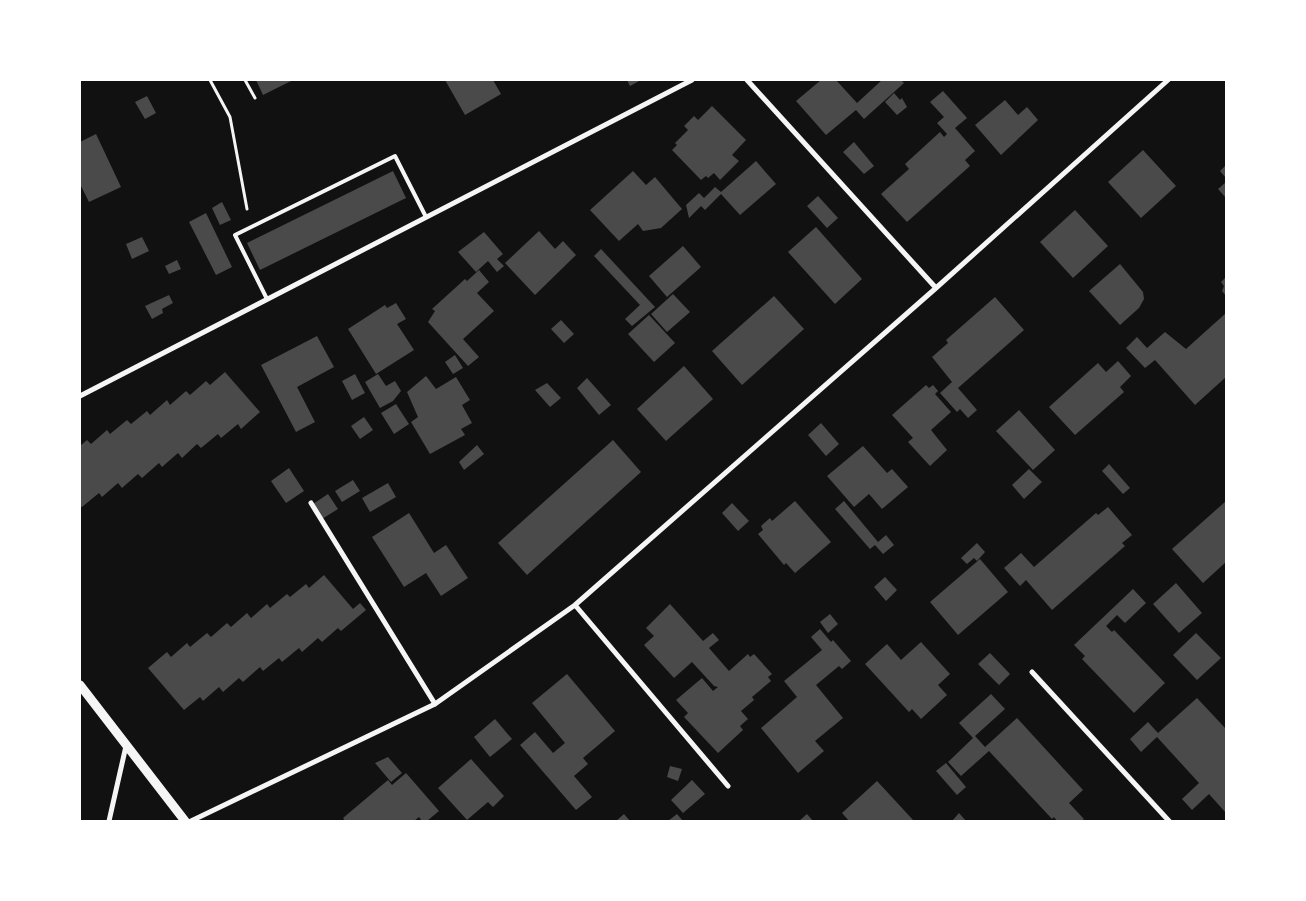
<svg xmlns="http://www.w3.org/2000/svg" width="1306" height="901" viewBox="0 0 1306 901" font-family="'Noto Sans',sans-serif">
<rect width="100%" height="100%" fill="#111"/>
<path fill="#4a4a4a" d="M256 80H293L263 95Z
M445 80H493L501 94 465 115Z
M627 80H641L630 86Z
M821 80H836L857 103 882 80H901L904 83 864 119 856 110 826 135 796 101Z
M943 91 967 118 955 128 975 151 965 160 970 166 907 222 881 194 909 169 905 164 940 132 944 137 947 134 937 123 944 117 930 102Z
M894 93 900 100 902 98 907 107 897 115 885 102Z
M147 96 156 113 145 119 135 102Z
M1005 100 1018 115 1027 107 1038 120 1001 155 975 125Z
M712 106 746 140 732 155 739 161 720 180 714 173 708 178 706 176 701 180 672 150 677 145 675 143 688 130 684 126 694 116 698 120Z
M96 134 121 187 89 202 80 184V142Z
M854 142 874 166 864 174 843 152Z
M1143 150 1176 186 1141 218 1108 182Z
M756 161 776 184 740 215 721 194 705 210 701 206 689 218 686 205 699 193 704 198 715 187 721 192Z
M1226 165V178L1220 171Z
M393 171 406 198 260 270 247 243Z
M633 171 646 185 655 177 682 209 661 228 643 231 638 224 619 241 590 210Z
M1226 182V198L1218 189Z
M818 196 838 218 827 228 807 206Z
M222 202 231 220 220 225 212 208Z
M1075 210 1108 246 1073 278 1040 242Z
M206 213 232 267 216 275 189 222Z
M816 227 862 279 835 304 788 252Z
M539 231 555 249 563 241 576 255 535 295 505 263Z
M484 232 503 254 497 259 504 266 497 272 488 261 476 272 458 252Z
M142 237 149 251 132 259 126 244Z
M683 246 701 267 667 297 649 276Z
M601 249 655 307 632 326 625 319 640 305 594 256Z
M177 260 181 269 169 274 165 266Z
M1120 264 1143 292 1144 299 1139 308 1120 325 1089 291Z
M479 270 489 282 477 293 494 311 463 339 479 357 468 366 428 322 435 311 432 309 465 279 467 281Z
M1226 277V296L1222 291 1224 286 1221 282Z
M673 294 690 312 667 332 651 314Z
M169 295 173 303 162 309 163 313 152 319 145 306Z
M774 296 804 329 742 385 712 351Z
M995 297 1024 330 958 388 977 410 968 418 960 409 957 412 940 393 952 382 932 357 948 343 946 340Z
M396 303 406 319 397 324 414 350 376 374 348 329 385 305 387 308Z
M1226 313V377L1195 405 1155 360 1145 368 1126 348 1137 337 1147 348 1165 332 1186 349Z
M649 315 675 343 654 362 628 334Z
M561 320 574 334 564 343 551 329Z
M317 336 334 367 297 387 315 422 296 432 261 365Z
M455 355 463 368 453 374 445 362Z
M1118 361 1131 376 1120 387 1124 392 1075 435 1049 407 1098 363 1106 372Z
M684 366 713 399 666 441 637 409Z
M225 372 260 412 241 429 238 424 221 438 218 434 201 448 197 444 182 458 178 453 162 467 159 463 142 478 138 474 122 488 118 483 102 497 99 493 82 507 80 505V446L87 440 91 444 107 430 110 434 127 420 131 424 147 411 150 415 167 400 170 405 186 391 190 395 206 381 210 385Z
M355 374 365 393 352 400 342 381Z
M378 374 386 386 395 381 401 391 393 401 380 408 365 382Z
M426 376 436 389 456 377 470 400 462 405 472 423 461 429 465 435 430 454 411 422 418 417 407 392Z
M587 378 611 405 599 415 577 388Z
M547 383 561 398 550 407 535 390Z
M926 385 929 388 933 385 938 391 935 394 951 412 931 430 947 450 930 466 908 442 913 438 892 415Z
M396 404 409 424 394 434 381 413Z
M1019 410 1055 450 1033 470 996 431Z
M364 417 373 430 360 439 351 426Z
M821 423 839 444 826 456 808 435Z
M613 440 641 472 527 575 498 543Z
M477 445 484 454 464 470 459 462Z
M863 446 887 473 892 469 908 487 882 509 869 494 854 507 827 476Z
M1109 464 1130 488 1123 494 1102 471Z
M289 468 304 491 286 503 271 481Z
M1029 469 1042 482 1024 499 1012 485Z
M353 480 360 491 342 502 335 491Z
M388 483 396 497 370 512 362 498Z
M328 494 338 509 322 519 313 504Z
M795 501 831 542 795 573 786 563 784 565 758 534 763 530 761 526 770 518 772 521Z
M844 501 878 542 886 535 894 545 883 554 875 545 870 549 835 509Z
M1226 501V562L1203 583 1172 549Z
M732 503 749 521 738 531 722 513Z
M1108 507 1132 535 1122 543 1125 546 1052 610 1026 580 1020 586 1004 568 1021 553 1034 567 1096 513 1098 515Z
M409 513 434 553 446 545 468 578 441 596 426 573 404 587 372 537Z
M977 543 985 552 977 561 974 558 967 564 961 558Z
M980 559 1008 592 958 635 930 602Z
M324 575 353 609 360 603 366 610 341 631 338 628 322 642 318 638 302 652 299 648 282 662 279 658 263 671 260 667 243 682 239 678 223 692 219 687 203 701 200 697 184 710 148 668 167 652 171 657 187 643 190 647 207 633 211 637 227 623 231 627 247 613 251 618 267 604 270 608 287 594 290 597 306 584 309 588Z
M885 577 897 590 886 601 874 587Z
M1176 583 1202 613 1179 633 1153 604Z
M1133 589 1146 603 1125 623 1117 615 1106 626 1112 632 1114 630 1165 683 1134 713 1082 659 1085 656 1074 645Z
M670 604 703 641 713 633 719 640 709 648 729 671 748 654 750 657 754 654 772 674 768 677 771 681 752 697 754 700 741 711 748 719 740 726 743 730 718 753 684 717 688 713 676 700 702 678 713 691 718 687 714 686 692 662 674 678 644 645 654 636 646 628Z
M830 614 838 624 828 633 820 622Z
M820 629 831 642 833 640 851 661 842 669 839 666 816 685 843 718 815 741 824 751 798 773 761 728 797 697 784 681 822 650 811 637Z
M1196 633 1221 658 1197 680 1173 655Z
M921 642 950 674 938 685 947 695 921 719 912 709 909 712 865 664 887 644 901 660Z
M990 653 1010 674 999 685 978 664Z
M567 674 615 731 583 758 588 764 574 776 592 797 576 810 520 745 535 732 553 753 565 743 532 703Z
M991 694 1005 709 975 736 985 747 1017 718 1083 790 1069 803 1084 819 1081 821H1057L1054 817 1052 819 989 751 961 776 948 762 973 738 959 723Z
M1197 698 1226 729V813L1209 794 1192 810 1182 799 1199 783 1157 737 1141 752 1130 739 1148 722 1158 733Z
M495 719 512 739 490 757 474 737Z
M388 757 402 773 391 782 375 763Z
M471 759 504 796 493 807 488 802 467 820 438 788Z
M946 763 966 787 957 795 936 771Z
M670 766 682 769 678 781 667 777Z
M406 773 439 811 427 821H422L419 817 414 821H345L343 818 388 780 392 785Z
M692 780 705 794 683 813 671 800Z
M877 781 914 821H849L842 813Z
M959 813 966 821H952Z
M624 814 630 821H616Z
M677 814 683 821H668Z
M807 814 813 821H799Z"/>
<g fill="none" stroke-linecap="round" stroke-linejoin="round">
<path stroke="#f5f5f5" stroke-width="3" d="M210 80 230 117 247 209
M245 80 255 98"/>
<path stroke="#f5f5f5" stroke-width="4" d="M267 299 235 235 395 156 426 217"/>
<path stroke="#f5f5f5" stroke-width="5" d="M747 80 936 288
M80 396 692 80
M311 503 435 704
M575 605 728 786
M1032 672 1169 821
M109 821 126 746
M191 821 435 704 575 605 936 288 1168 80"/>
<path stroke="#f5f5f5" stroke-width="9" d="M80 685 185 821"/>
</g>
<rect width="1306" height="901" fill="none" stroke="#ffffff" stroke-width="162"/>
</svg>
